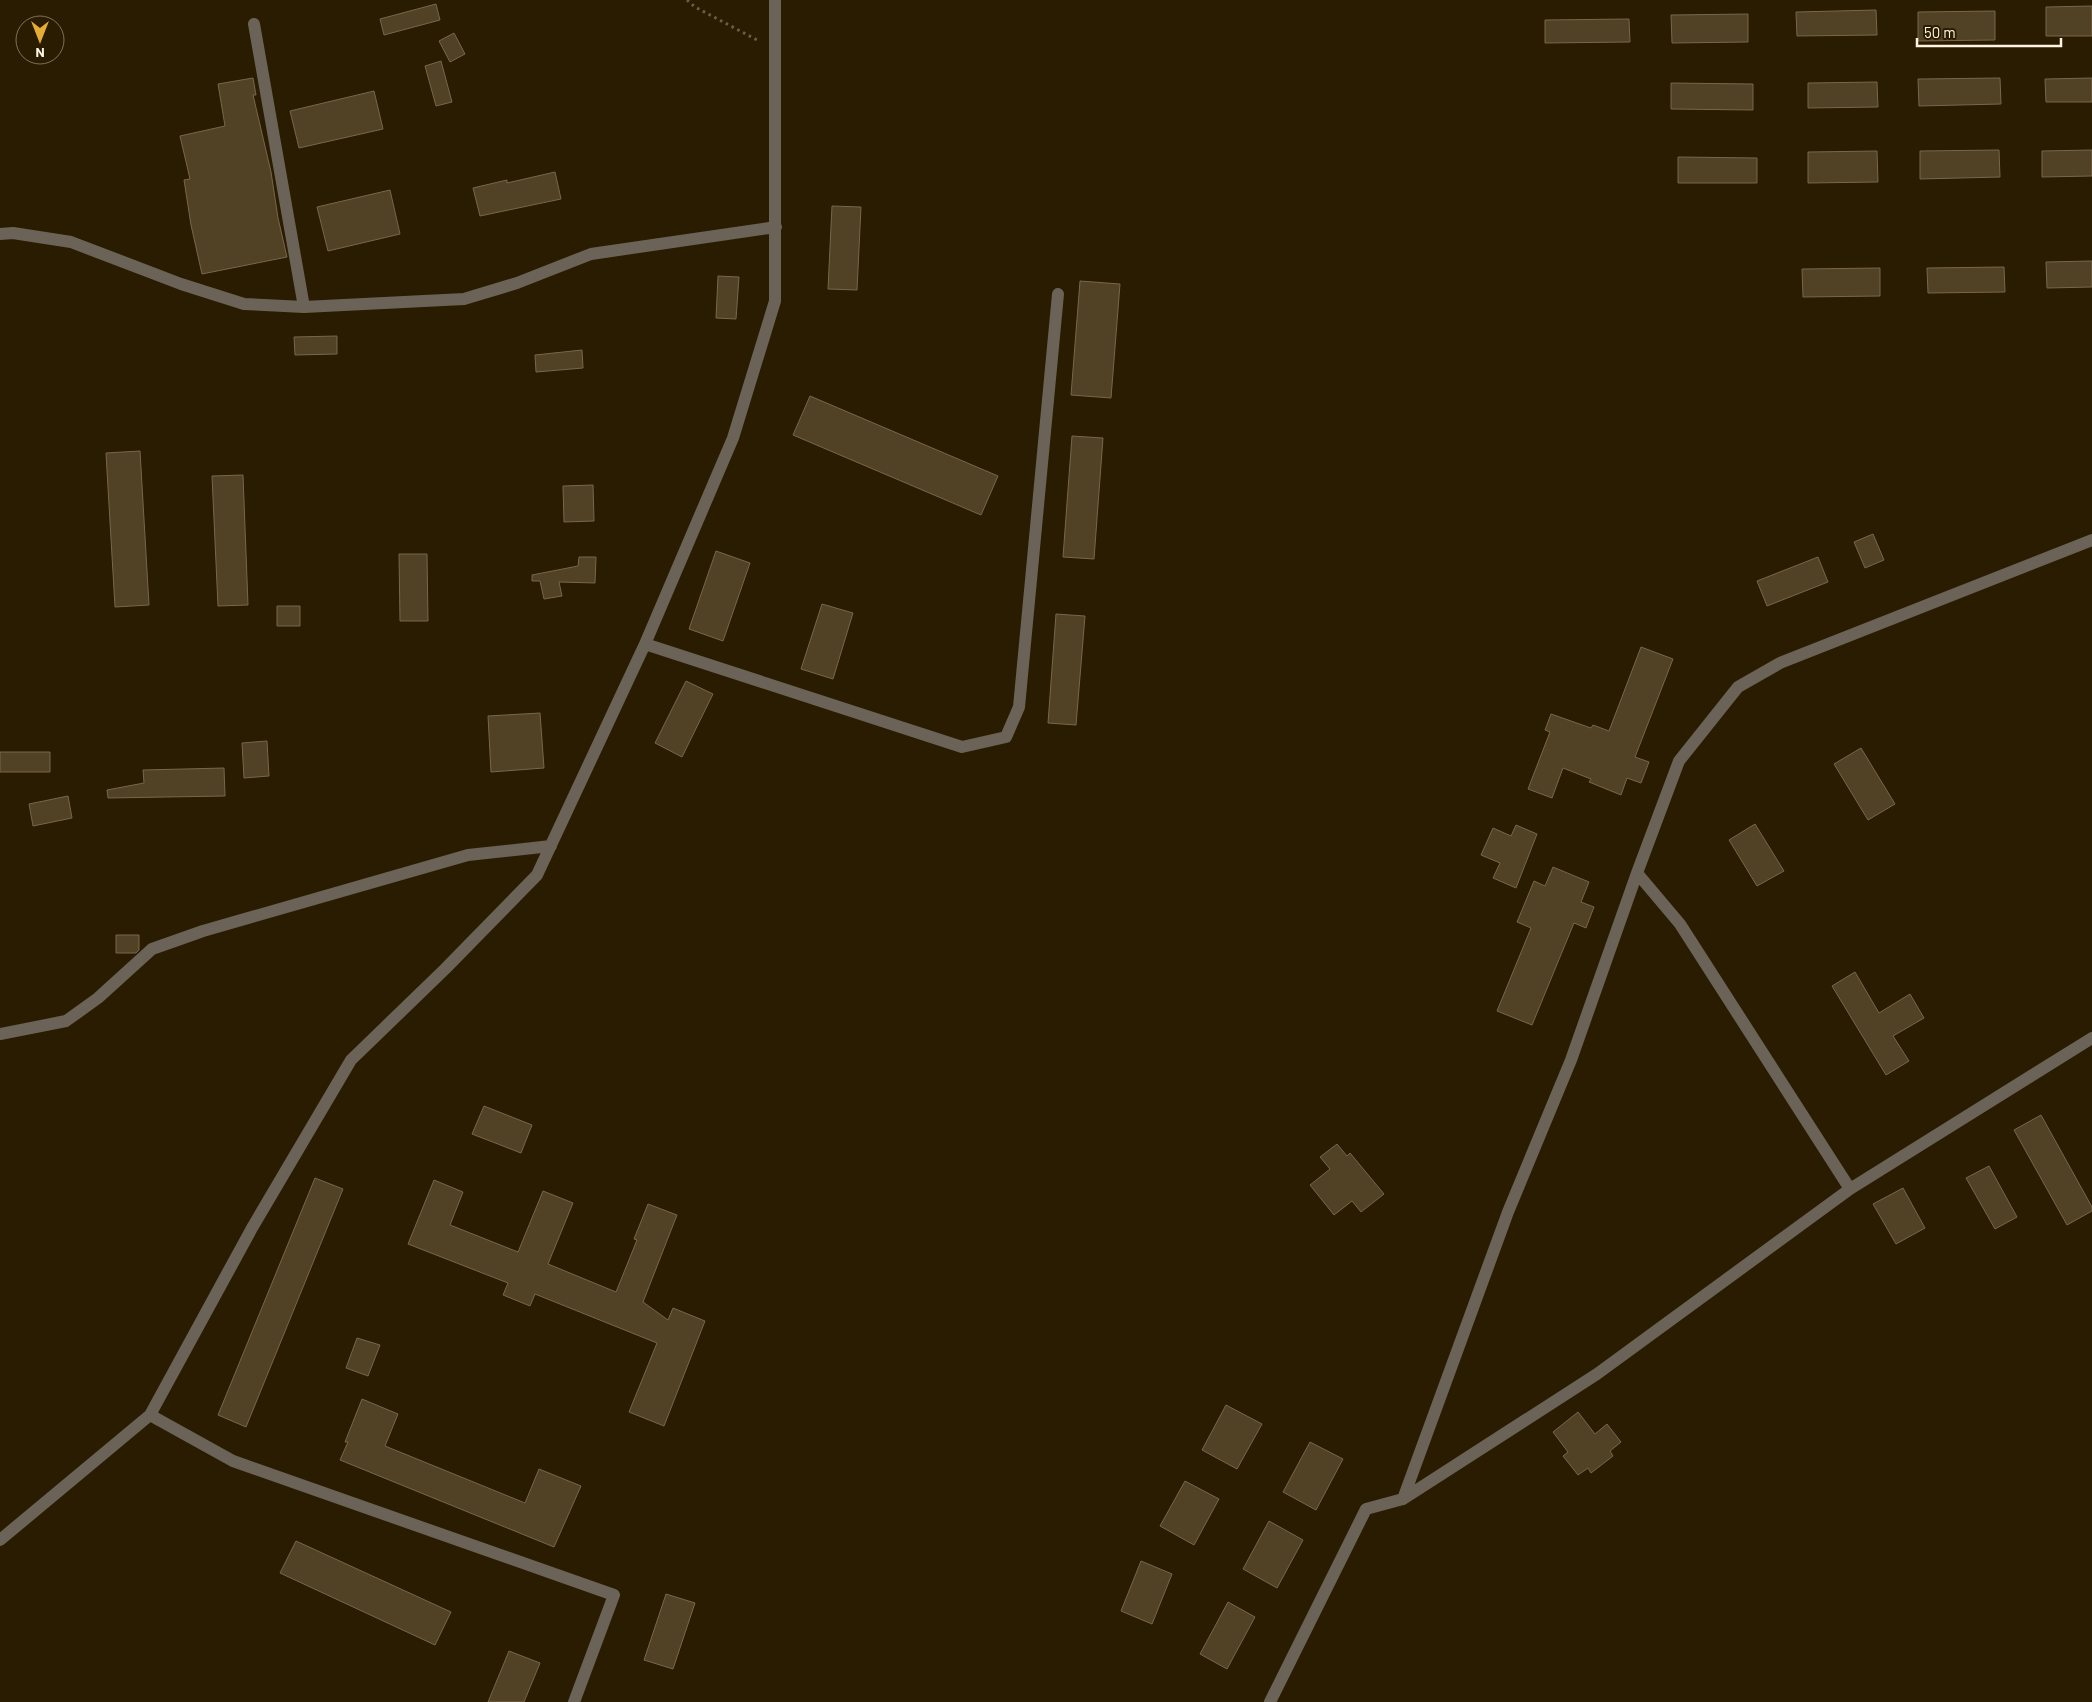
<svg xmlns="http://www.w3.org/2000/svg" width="2092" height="1702" viewBox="0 0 2092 1702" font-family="Barlow,sans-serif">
<rect width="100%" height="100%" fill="#2a1c00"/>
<path fill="#524225" stroke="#786749" d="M436 4 440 20 384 35 380 19Z
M2092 6V36H2046V7Z
M1876 10 1877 35 1797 36 1796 12Z
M1995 11V40L1918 41V12Z
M1748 14V42L1672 43 1671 15Z
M1629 19 1630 42 1545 43V20Z
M454 33 465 54 450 62 439 41Z
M441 61 452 102 436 106 425 66Z
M253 78 256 95H253L271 172 278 218 287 257 202 274 191 225 184 180 190 179 180 136 225 126 218 84Z
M2000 78 2001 104 1919 106 1918 79Z
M2092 78V102H2046L2045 79Z
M1877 82 1878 107 1808 108V83Z
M1671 83 1753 84V110L1671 109Z
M374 91 383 129 299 148 290 111Z
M1999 150 2000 177 1920 179V151Z
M2092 150V176L2042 177V151Z
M1877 151 1878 182 1808 183V152Z
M1678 157 1757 158V183H1678Z
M555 172 561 199 480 216 473 188 507 180V183Z
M390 190 400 234 328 251 317 207Z
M832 206 861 207 857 290 828 289Z
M2092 261V287L2047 288 2046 262Z
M2004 267 2005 292 1928 293 1927 268Z
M1880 268V296L1803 297 1802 269Z
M718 276 739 277 736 319 716 318Z
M1080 281 1120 284 1111 398 1071 395Z
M337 336V354L295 355 294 337Z
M582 350 583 368 536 372 535 355Z
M810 396 998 476 981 515 793 435Z
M1072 436 1103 438 1094 559 1063 557Z
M140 451 149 605 115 607 106 453Z
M243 475 248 605 218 606 212 476Z
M593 485 594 521 564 522 563 486Z
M1873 534 1884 560 1865 568 1854 542Z
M716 551 750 563 723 641 689 629Z
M399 554H427L428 621H400Z
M579 557H596L595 583 559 582 562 596 544 599 540 581H532V575L578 566Z
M1818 557 1828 582 1767 606 1757 581Z
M822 604 853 613 833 679 801 669Z
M277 606H300V626H277Z
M1056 614 1085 616 1076 725 1048 723Z
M1641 647 1673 659 1635 757 1649 762 1641 783 1627 778 1621 795 1589 782 1591 779 1563 768 1552 798 1528 789 1550 732 1545 730 1551 714 1591 728 1593 725 1609 731Z
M686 681 713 694 682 757 655 743Z
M540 713 544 768 491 772 488 716Z
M267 741 269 776 244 778 242 743Z
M1861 748 1895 804 1868 820 1834 764Z
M0 752H50V772H0Z
M224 768 225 796 108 798 107 790 144 783 143 770Z
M68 796 72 818 33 826 29 804Z
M1755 824 1784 871 1757 886 1729 840Z
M1516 825 1537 834 1516 888 1493 878 1500 863 1481 855 1493 828 1511 836Z
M1553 867 1589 882 1581 902 1594 907 1586 928 1574 923 1532 1025 1497 1011 1531 928 1517 922 1534 881 1545 886Z
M116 935H139V950L136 953H116Z
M1855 972 1879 1013 1910 994 1924 1018 1893 1036 1909 1061 1886 1075 1832 986Z
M484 1106 532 1125 521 1153 472 1134Z
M2041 1115 2092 1207V1211L2067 1225 2014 1130Z
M1337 1144 1347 1156 1350 1153 1384 1194 1361 1212 1352 1201 1334 1215 1310 1185 1330 1169 1320 1157Z
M1989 1166 2017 1217 1995 1229 1966 1178Z
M315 1178 343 1189 246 1427 218 1415Z
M434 1180 463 1192 450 1225 518 1252 543 1191 573 1203 548 1264 616 1292 637 1240 634 1239 648 1204 677 1215 643 1302 668 1320 673 1308 705 1321 664 1426 629 1412 657 1343 535 1294 530 1306 503 1295 508 1283 408 1244Z
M1903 1188 1925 1228 1896 1244 1873 1204Z
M357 1338 380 1345 368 1376 346 1368Z
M362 1399 398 1414 385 1446 525 1503 539 1469 581 1486 554 1547 340 1460 348 1442H345Z
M1226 1405 1262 1424 1237 1469 1202 1450Z
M1578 1412 1595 1434 1607 1424 1621 1442 1610 1451 1613 1456 1591 1473 1588 1468 1578 1475 1563 1456 1568 1452 1553 1432Z
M1310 1442 1343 1459 1316 1510 1283 1492Z
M1185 1481 1219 1499 1194 1545 1160 1526Z
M1269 1521 1303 1540 1277 1588 1243 1569Z
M296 1541 451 1612 435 1645 280 1573Z
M1141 1561 1172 1574 1152 1624 1121 1611Z
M666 1594 695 1603 673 1669 644 1660Z
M1228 1602 1255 1617 1227 1669 1200 1654Z
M509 1651 540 1663 524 1702H488Z"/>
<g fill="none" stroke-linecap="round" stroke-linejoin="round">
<path stroke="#6b5f46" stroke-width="3" stroke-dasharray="2.5 4" stroke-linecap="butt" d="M687 0 695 7 759 41"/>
<path stroke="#6b6357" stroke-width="12" d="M254 24 304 307
M0 234 13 233 71 242 181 284 244 304 304 307 464 299 517 283 591 254 776 227
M645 644 962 747 1006 737 1019 707 1058 294
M1637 873 1680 924 1850 1189
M0 1034 66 1021 98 998 152 949 203 931 468 855 551 846
M150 1415 233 1461 614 1595 574 1702
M1403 1499 1508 1212 1571 1060 1637 873 1679 761 1738 687 1780 663 2092 540
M0 1540 150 1415 252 1228 351 1060 445 969 537 875 645 644 733 438 775 301V0
M1270 1702 1366 1509 1403 1499 1597 1374 1850 1189 2092 1038"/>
</g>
<g transform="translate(40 40) rotate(180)"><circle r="24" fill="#2a1c00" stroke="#7e725b"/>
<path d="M0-4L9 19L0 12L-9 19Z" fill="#e5ad35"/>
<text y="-8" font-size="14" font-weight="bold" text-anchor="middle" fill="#fdf4e3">N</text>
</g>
<path d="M1917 38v8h144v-8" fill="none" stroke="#fdf4e3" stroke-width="2.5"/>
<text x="1924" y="38" font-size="15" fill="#fdf4e3" stroke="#2a1c00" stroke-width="4" paint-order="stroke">50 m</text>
</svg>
